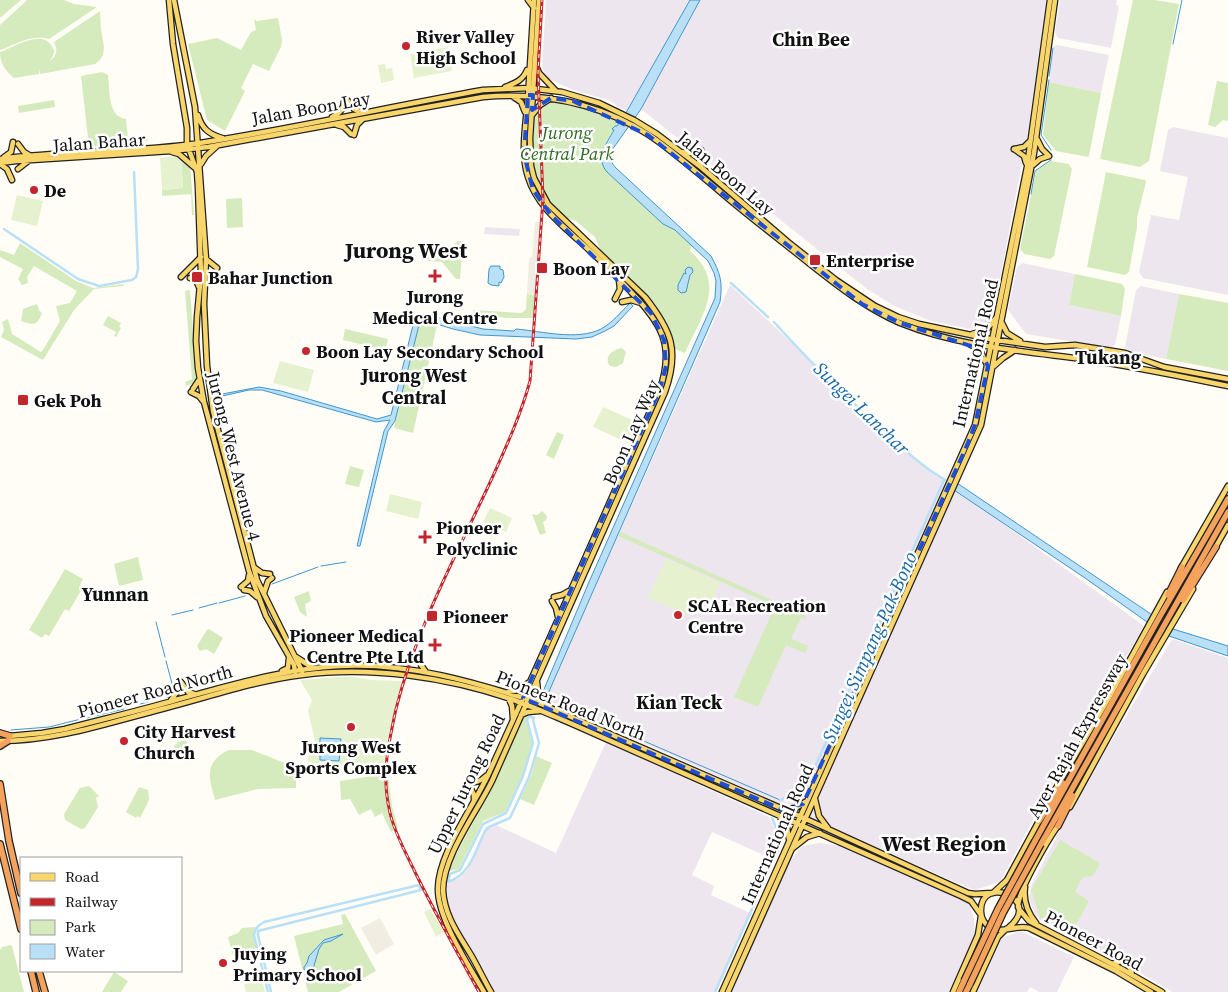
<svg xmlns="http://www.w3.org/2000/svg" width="1228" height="992" viewBox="0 0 1228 992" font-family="'Source Serif 4',serif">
<rect width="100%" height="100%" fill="#fffdf5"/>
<path fill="#eee6ef" d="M546 0H690L627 111 618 107 611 101 571 89 549 79 542 69Z
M700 0H1046L1028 132 992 320 979 328 970 329 931 321 894 306 867 289 641 109Z
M1060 0H1117L1116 5 1119 6 1111 48 1058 38 1055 33Z
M1057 45 1109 55 1101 93 1049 82 1053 47Z
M1173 127 1228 138V295L1143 278 1139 272 1151 215 1179 220 1188 177 1160 171 1168 130Z
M485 227 520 229 519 236 484 234Z
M1022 263 1075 274 1069 305 1121 316 1115 345 1111 348 1026 334 1008 310 1017 267Z
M730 285 921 464 1144 626 1047 794 1000 882 975 890 955 882 545 699Z
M1141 286 1179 294 1166 359 1127 351 1125 347 1136 290Z
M1172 639 1228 658V992H1172L1114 957 1040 920 1035 915 1029 898 1031 886 1070 810Z
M606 742 769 817 781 842 773 859 712 832 692 875 714 886 711 895 750 913 715 992H493L447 909 445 892 447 884 458 879 467 871 486 827 496 825 556 853Z
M819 843 841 846 969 903 974 919 975 934 949 992H731L786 866 802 846Z
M1021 931 1074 957 1057 992H1039L1030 987 1027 992H976L999 939Z"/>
<path fill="#d5ebbd" d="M0 0H21L0 18Z
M27 0H64L74 4 97 7 49 39C30 34 17 44 0 50V25Z
M1133 0H1155L1179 4 1149 161 1140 167 1100 159Z
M100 11 101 29 104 47 103 55 100 60 95 64 40 74 39 69V74L14 78C5 71 0 63 0 52 13 48 40 29 51 45 53 48 54 49 54 52 54 55 50 60 50 61 57 55 58 51 54 42Z
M278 18 282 40 281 47 269 71 253 64 241 88 245 91 225 131 207 120 188 44 217 38 241 50 251 32 256 30 254 19 257 21Z
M102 72 108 75C110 89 107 117 126 119L128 138 147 136 148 141 89 147 81 76Z
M1217 81 1228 83V121L1223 120 1215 127 1208 125Z
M1049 82 1101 93 1089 156 1088 157 1056 151 1043 135Z
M54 100 55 107 19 113 18 106Z
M549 100 592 109 603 115 615 118 619 123C609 137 596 152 605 169L663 224 675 230 692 245 690 251C728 284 701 316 685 353L673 348 671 337 660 315 601 252 595 237 576 221 561 216 549 203 532 173V116L537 109Z
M181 155 190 164 194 215H192L191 194 162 196V190L183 188Z
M1051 161 1069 164 1072 169 1054 256 1050 259 1024 254 1020 249 1036 171Z
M1106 172 1145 180 1146 182 1137 218V227L1129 272 1125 275 1087 267Z
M242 198 243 227 227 228 226 199Z
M458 241H463L460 279H456L442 262 422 260 423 253 443 254Z
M20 243 76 281 93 288 124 284 123 286 94 289 74 310 43 360 1 337 4 330 2 322 8 319 12 334 41 352 43 350 60 321 56 306 70 303 77 291 34 266 27 277 28 283 22 285 18 279 23 269 0 257V250L14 255Z
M1075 274 1122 284 1125 289 1121 316 1069 305Z
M190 290 197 382 186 386 185 382 192 379 185 291Z
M527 294 536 295 534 318H506L474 314 473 310 522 313 526 309Z
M1179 294 1228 303V371L1166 359Z
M37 304 39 310 42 313C37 325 35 326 21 321L23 309Z
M108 316 121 323 119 327 121 328 116 337 114 336 116 332 103 325Z
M424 322 437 325 413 433 394 428 418 328Z
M345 329 388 339 385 350 343 340Z
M622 348 626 352 623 363 616 367 610 366C603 357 613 349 622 348Z
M557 432 564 435 554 459 546 455Z
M350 466 364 470 359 487 345 484Z
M542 511 547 516 546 520 543 522 546 533 540 535 532 514 537 515Z
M621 532 807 616 805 619 801 618 791 639 808 646 805 653 786 645 758 707 734 697 775 606 618 536Z
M138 557 143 580 119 586 114 564Z
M65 569 83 579 80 585 83 587 69 611 65 609 49 636 45 634 42 638 29 630Z
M309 591 311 601 305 604 307 617 300 612 294 597Z
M209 629 223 638 214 654 206 649 200 651 197 646 207 630Z
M528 716 526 721 532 743 522 777 505 812 483 821 459 869 449 871 453 860 491 789 523 718Z
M186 740 189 753 177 757 174 745 178 744 177 742Z
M228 750H252L297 768 296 772V788L258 789 215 800C209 777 203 764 228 750Z
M536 756 552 763 534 805 520 799 531 776Z
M390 773 388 775 392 806 398 828 391 832 382 813 375 817 371 809 359 815 350 799 341 800 340 781Z
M89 786 99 796 96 798 98 807 85 828 81 829 65 820 64 814 80 788Z
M139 787 148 790 149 800 140 818 137 816 136 818 126 812Z
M1060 840 1100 863 1093 876 1082 878 1075 892 1089 901 1071 934 1041 920 1031 890Z
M345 914 376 971 339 992H308L294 936 343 924 341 915Z
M255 927 253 935 257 950 233 956 228 937 238 933 242 928Z
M11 945 12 946 24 992H0V950L2 947Z
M114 972 128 981 121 992H102Z"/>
<path fill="#e6f2cf" d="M448 47 452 71 414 78 410 54Z
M385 64 386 69 392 68 394 80 381 83 378 65Z
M181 155 183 188 162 190 160 158Z
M17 195 43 201 37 226 11 220Z
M280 361 314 370 308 392 273 383Z
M603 407 637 422 628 443 593 427Z
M390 494 422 502 418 519 386 511Z
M490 508 512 518 506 532 483 522Z
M666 559 720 583 709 606 695 600 688 615 648 598Z
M337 677H353L371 680 402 681 388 736 384 763 347 772H339L307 761 315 741 308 711 312 700 300 680Z
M430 909 444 932 436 937 424 912Z
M260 972 265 992H246L242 977Z"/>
<path fill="#f1ede2" d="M535 222H543L540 227 536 295 527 294 529 258 532 257Z
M380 918 394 944 376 955 361 928Z"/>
<path fill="#b9e0f7" stroke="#3f96cf" d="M690 0H700L641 109 612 150C609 157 611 163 616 168L711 256C720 273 723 281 720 302L547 696 542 694 589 582 715 298 716 281 714 273 708 261 675 230 663 224 607 172C595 158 606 144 614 130L612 129 615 126H617L627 111Z
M491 266H500V269L503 270 504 277 501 283 499 282V286L491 285 488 283 489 269Z
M688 267 692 268 693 272 690 275 686 292 681 293 678 290V285L684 273 686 274 685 270Z
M630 303 633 306 614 326 605 331 592 337 576 339 480 335 453 329 427 321 419 325 395 421 388 431 360 546H357L384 431 390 420 376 422 262 390H249L218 397 217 395 259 387 281 391 377 419 391 415 413 325 417 318 424 314 483 329 514 331 516 329C541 331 577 341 601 329 612 323 621 312 630 303Z
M957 483 1173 629 1228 646V656L1169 636 1147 622 1085 578 954 490Z
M320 738 341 739 340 748 320 747Z
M320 751 340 752 339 761 320 760Z
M343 934 331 941 323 943 319 949 313 969 308 971 304 970V967L307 963 309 956 324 940Z"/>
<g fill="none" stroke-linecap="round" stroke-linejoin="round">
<path stroke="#3f96cf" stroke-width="1" d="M1173 44 1182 0
M1049 76 1053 48
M1049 80 1041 135 1051 150
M1031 194 1035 171 1051 160
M321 566 346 562
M272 584 318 567
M219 603 245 596
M199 608 217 603
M172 615 193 610
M156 622 165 657
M166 661 174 691
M167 697H170
M140 704 148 702
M87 718 124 709
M11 730 49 727 81 719
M637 738 780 800"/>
<path stroke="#b9e0f7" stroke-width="2.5" d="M4 229 78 279 99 286 132 280 136 277 138 269 134 172
M731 283 768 317
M774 322C808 360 845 396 883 430 904 449 924 469 949 482
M529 716 534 718 533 720 539 743 529 777 510 818 489 827 485 831C476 850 470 875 448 882L450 874 460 870 483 824 506 813 523 776 533 743 527 720Z
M780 800 804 791 944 480
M268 992 254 935C255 928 258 926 264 922L419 885 421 890 258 931V935L271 992
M715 992 782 842 772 818"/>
<g stroke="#222" stroke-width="7">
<path id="major" d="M169 0 173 44 187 128V144L197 172 198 187 201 274 197 317 196 341 198 368 204 402 249 571 266 616 294 665 295 672
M174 0 195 107 206 259 204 304 207 366 213 411 257 580 302 671
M528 0 534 8
M536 66 539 73 556 91
M505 87C516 83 523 80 527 70
M512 96 521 102 525 112
M347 100 354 109 362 113
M198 115C202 129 209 134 222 138
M532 115 540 105 551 98
M332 117C339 114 344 109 344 101
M337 125 344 127 351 134
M354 135 357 125 363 119
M1037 139 1042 149 1049 156
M18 144 24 152 29 155
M1014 149 1024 156 1026 163
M1014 149 1024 147 1030 141
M701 150 699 159 701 167
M172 152 179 154 194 167
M681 152 690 153 701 150
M4 157 11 152 13 142
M0 159C66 150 134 153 200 143 295 128 388 107 483 90L528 88 562 92 599 103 634 120 657 134 702 168 788 242 836 280 875 306 898 317 919 324 990 339 1045 347 1075 345 1125 353 1164 367 1228 379
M0 163 16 161 171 151 208 147 483 97C542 92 599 103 649 135 673 151 695 171 717 189 747 215 779 239 810 264 839 287 866 308 900 323 957 346 1021 351 1082 359 1131 366 1179 376 1228 386
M0 164 7 169 12 180
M201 164 206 156 217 146
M1033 165 1040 159 1049 156
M18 169 27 162
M206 259 217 268
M181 277 201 257
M190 278 196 280 199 287
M615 299 620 289 619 280
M622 302 631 300 641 303
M1002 323 1007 333 1020 341
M972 334 986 330 996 318
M969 344 980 350 987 365
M994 366 1003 358 1015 350
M193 389 199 380
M191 392 199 396 203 401
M1214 550 1228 525
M255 568 262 573 270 574
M1181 568 1228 486
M241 587 248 581 249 575
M244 590 250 591 257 597
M264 593 268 581 272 578
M554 597 562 595 569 591
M552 601 556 608 558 617
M419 656 421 665 426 672
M296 657 313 668
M282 671 288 668 289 658
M181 682 188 692 194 694
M537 682 539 703
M508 692 519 690 528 683
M509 699 512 706 513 719
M171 700 177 692 178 684
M521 715 528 712 539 711
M9 736 42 733 65 729C103 719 142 710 179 699 232 685 283 669 339 666 407 662 475 682 539 703L806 819 968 893 975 894 992 893
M0 741C56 741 108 723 162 709 209 697 254 681 302 675 371 666 445 677 511 699 531 706 551 715 570 723L961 896 971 901 981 915
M467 782C475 783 480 782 486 776
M465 785C471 788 475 792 474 800
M815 799 819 816 828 828
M1049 800 1110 696 1167 592
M1070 807 1143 674 1193 589
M785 809 796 808 805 802
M780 817 787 828 789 839
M793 848 807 837 820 833
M1025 887C1023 901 1027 912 1036 923
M993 893 1007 880 1040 819
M1018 907C1018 890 1048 840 1059 824
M1019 909 1029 921 1122 969 1162 992
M1008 928C1045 899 979 873 981 912 981 918 985 925 991 928 1003 934 1017 924 1029 928L1116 971 1151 992
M1112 964 1128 959 1132 975
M484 992C469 966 438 919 438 890 437 855 474 806 489 773 547 646 603 517 660 389 675 345 661 323 631 292 614 273 595 255 577 239 557 221 536 203 528 177 520 153 526 123 528 98 530 66 532 33 534 0
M491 992C484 980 478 967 471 955 459 935 444 915 443 890 443 856 477 812 492 781 550 651 607 521 665 392 680 350 671 330 645 297L548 204 534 178 531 166 530 138 539 0
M722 992 975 425 1027 167 1050 0
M728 992 981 425 1034 153 1055 0
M953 992 978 935 981 916
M973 992 998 937 1006 929"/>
</g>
<g stroke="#222" stroke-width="8">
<path id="highway" d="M1168 595 1182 567
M1183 600 1216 547
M0 733 10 736
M0 746 8 741
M0 784 9 841 21 893
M1039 821 1063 783
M1058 826 1073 796
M1035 841 1159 618 1228 499
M0 844 21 929
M1041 844 1228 512
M31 971 36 992
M39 971 45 992
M959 992 964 981
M966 992 970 984"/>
</g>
<use href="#major" stroke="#f9d66b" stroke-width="4.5"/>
<use href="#highway" stroke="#f5a25d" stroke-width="5.5"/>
<g stroke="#c4262e" stroke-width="3">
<path id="rail" d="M479 992C457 952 435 913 415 872 406 853 395 834 390 813 381 775 388 746 396 709 416 628 458 552 493 476 507 445 521 414 530 381L543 199 538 73 542 0"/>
</g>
<use href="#rail" stroke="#fff" stroke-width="1" stroke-dasharray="4" stroke-linecap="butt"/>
<g stroke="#222" stroke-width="8" stroke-linecap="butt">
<path id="highway-bridge" d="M964 981 998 909 1035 841
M970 984 1003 913 1041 844"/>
</g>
<use href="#highway-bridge" stroke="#f5a25d" stroke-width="5.5"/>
</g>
<path fill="none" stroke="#1d4ed8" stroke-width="4" stroke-dasharray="10 6" stroke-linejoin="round" d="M528 95H533L532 110 551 98 573 101 648 135 862 304 900 323 977 348 988 366 975 425 965 450 803 804 781 809 523 698 660 389 666 366 664 340 651 313 551 215 533 190 524 154Z"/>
<g fill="#c4262e" stroke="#fff" stroke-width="2">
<circle cx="406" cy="46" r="5"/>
<circle cx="34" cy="190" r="5"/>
<rect x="809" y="254" width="12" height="12" rx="2.5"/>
<rect x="536" y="262" width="12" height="12" rx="2.5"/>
<path d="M432.5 268.5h5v5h5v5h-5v5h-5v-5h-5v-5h5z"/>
<rect x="191" y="271" width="12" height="12" rx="2.5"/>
<circle cx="306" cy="351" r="5"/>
<rect x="17" y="394" width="12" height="12" rx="2.5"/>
<path d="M422.5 529.5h5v5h5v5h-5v5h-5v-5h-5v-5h5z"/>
<circle cx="678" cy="615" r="5"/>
<rect x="426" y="610" width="12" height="12" rx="2.5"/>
<path d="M432.5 637.5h5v5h5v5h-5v5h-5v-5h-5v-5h5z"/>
<circle cx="351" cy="727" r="5"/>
<circle cx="124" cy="741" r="5"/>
<circle cx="223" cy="963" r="5"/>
</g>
<g text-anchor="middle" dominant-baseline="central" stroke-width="5" stroke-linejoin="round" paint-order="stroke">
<g font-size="18" font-weight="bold" fill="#111" stroke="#fff" text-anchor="start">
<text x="416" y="36">River Valley<tspan x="416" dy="21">High School</tspan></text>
<text x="44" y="190">De</text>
<text x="826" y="260">Enterprise</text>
<text x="553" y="268">Boon Lay</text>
<text x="208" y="277">Bahar Junction</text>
<text x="435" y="296" text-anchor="middle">Jurong<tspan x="435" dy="21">Medical Centre</tspan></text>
<text x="316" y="351">Boon Lay Secondary School</text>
<text x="34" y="400">Gek Poh</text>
<text x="436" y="527">Pioneer<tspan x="436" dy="21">Polyclinic</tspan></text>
<text x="688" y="605">SCAL Recreation<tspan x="688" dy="21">Centre</tspan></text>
<text x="443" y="616">Pioneer</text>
<text x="424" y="635" text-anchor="end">Pioneer Medical<tspan x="424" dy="21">Centre Pte Ltd</tspan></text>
<text x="134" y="731">City Harvest<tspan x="134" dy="21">Church</tspan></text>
<text x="351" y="746" text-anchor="middle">Jurong West<tspan x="351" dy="21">Sports Complex</tspan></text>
<text x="233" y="953">Juying<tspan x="233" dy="21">Primary School</tspan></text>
</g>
<g font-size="18" fill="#111" stroke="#fff">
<text transform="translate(311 108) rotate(-10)">Jalan Boon Lay</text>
<text transform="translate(99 142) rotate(-4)">Jalan Bahar</text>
<text transform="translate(726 173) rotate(40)">Jalan Boon Lay</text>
<text transform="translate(975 353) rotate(-77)">International Road</text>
<text transform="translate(631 432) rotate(-66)">Boon Lay Way</text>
<text transform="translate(234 456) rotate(76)">Jurong West Avenue 4</text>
<text transform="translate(155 691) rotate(-15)">Pioneer Road North</text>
<text transform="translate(571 705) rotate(22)">Pioneer Road North</text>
<text transform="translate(1077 736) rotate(-61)">Ayer Rajah Expressway</text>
<text transform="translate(466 784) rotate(-64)">Upper Jurong Road</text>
<text transform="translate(777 834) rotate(-66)">International Road</text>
<text transform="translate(1094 940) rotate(28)">Pioneer Road</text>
</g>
<g font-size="18" font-style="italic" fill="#2f6b1f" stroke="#fff">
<text x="567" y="132">Jurong<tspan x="567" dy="21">Central Park</tspan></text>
</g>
<g font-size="19" font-weight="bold" fill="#111" stroke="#fff">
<text x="811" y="39">Chin Bee</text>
<text x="1108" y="357">Tukang</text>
<text x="414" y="375">Jurong West<tspan x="414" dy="22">Central</tspan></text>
<text x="115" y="594">Yunnan</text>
<text x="679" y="702">Kian Teck</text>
</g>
<g font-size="19" font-style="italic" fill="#1768a6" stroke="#fff">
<text transform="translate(862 408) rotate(44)">Sungei Lanchar</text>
<text transform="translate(869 647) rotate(-66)">Sungei Simpang Pak Bono</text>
</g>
<g font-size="22" font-weight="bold" fill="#111" stroke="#fff">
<text x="406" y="250">Jurong West</text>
<text x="944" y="843">West Region</text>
</g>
</g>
<rect x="20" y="857" width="162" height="115" fill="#ffffff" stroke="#a0a0a0"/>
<rect x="30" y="873" width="25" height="8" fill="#f9d66b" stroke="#a0a0a0"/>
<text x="65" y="882" font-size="15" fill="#111111">Road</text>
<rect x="30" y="898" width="25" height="8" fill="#c4262e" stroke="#a0a0a0"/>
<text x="65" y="907" font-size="15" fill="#111111">Railway</text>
<rect x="30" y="920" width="25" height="15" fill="#d5ebbd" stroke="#a0a0a0"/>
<text x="65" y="932" font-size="15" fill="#111111">Park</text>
<rect x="30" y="944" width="25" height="15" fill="#b9e0f7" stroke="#a0a0a0"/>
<text x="65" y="957" font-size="15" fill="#111111">Water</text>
</svg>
